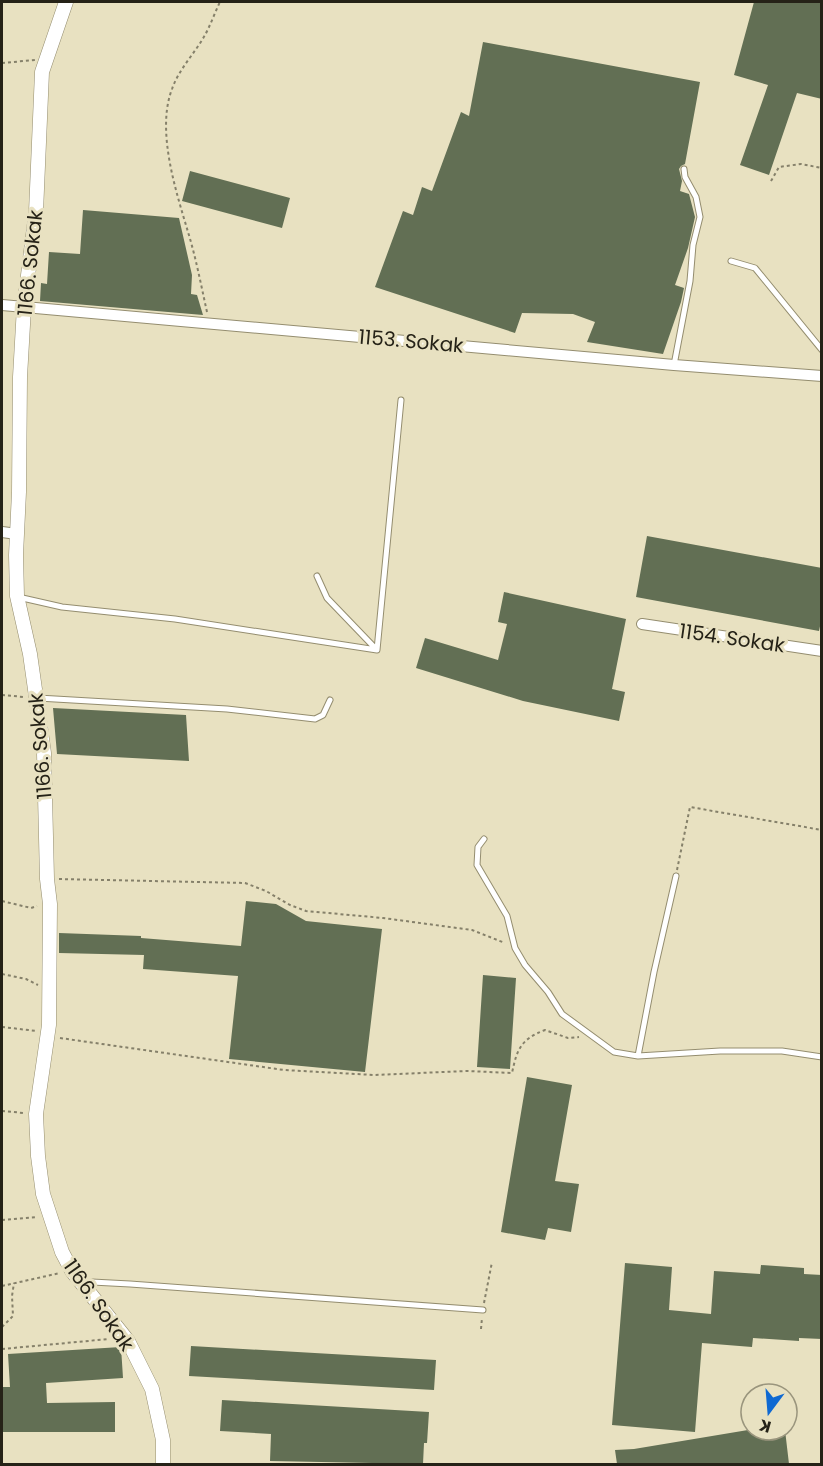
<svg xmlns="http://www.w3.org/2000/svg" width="823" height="1466" viewBox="0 0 823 1466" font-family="Poppins,sans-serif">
<rect width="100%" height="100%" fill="#e8e1c1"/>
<path fill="#626f54" d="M754 2H822V99L797 93 769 175 740 165 768 85 734 75Z
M483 42 700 82 685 164 681 166 679 169 682 181 680 191 689 194 695 217 688 248 675 285 684 288 681 302 663 354 587 342 595 322 573 314 522 313 515 333 375 287 403 211 413 215 422 187 432 191 461 112 469 116Z
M190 171 290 198 282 228 182 201Z
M83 210 179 218 192 275 191 294 197 295 203 315 40 301 41 283 47 284 49 252 80 254Z
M647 536 822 568V617L819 631 636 597Z
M504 592 626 619 612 689 625 692 619 721 523 701 416 668 425 638 498 660 507 624 498 622Z
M53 708 186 715 189 761 57 754Z
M246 901 276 904 306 921 382 929 365 1072 229 1059 238 976 143 969 144 955 59 953V933L141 936V938L241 946Z
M483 975 516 978 510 1069 477 1067Z
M527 1077 572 1085 555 1181 579 1184 571 1232 548 1228 545 1240 501 1232Z
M625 1263 672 1267 669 1310 711 1314 714 1271 760 1274 761 1265 804 1268V1274L822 1275V1339L799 1338V1341L753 1338 752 1347 702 1343 695 1432 612 1425Z
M191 1346 436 1360 434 1390 189 1376Z
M121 1347 123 1378 46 1383 47 1403 115 1402V1432H2V1387H10L8 1354Z
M222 1400 429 1412 427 1443H424L423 1464 270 1461 271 1434 220 1431Z
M748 1430H785L789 1464H617L615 1450 634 1449Z"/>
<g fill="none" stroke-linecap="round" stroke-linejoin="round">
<g stroke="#948d6f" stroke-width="7">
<path id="service" d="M731 261 755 268 822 350
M674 365 690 281 693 245 700 217 696 197 685 177 684 169
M317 576 327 598 376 649
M18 597 62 607 175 619 377 650 401 400
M38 698 227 709 315 719 323 715 330 700
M484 839 478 847 477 865 507 916 515 948 525 965 548 992 562 1014 614 1052 638 1056 720 1051H782L822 1057
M638 1056 654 972 676 876
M85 1284 92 1282 130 1284 483 1310"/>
</g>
<g stroke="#948d6f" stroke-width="12">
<path id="minor" d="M2 305 674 365 822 376
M2 532 17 534
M642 624 822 651"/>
</g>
<g stroke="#948d6f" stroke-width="15">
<path id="tertiary" d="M66 2 42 72 36 212 24 307 20 377 19 492 16 555 17 596 30 654 44 753 47 879 50 904 49 1025 36 1114 38 1156 43 1194 62 1252 72 1271 128 1341 152 1389 163 1440V1464"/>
</g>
<path stroke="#85806a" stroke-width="2" stroke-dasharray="3 3" stroke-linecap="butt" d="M2 63 35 60
M771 181 779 167 801 164 822 168
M207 312C201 285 196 258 188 232 176 191 156 131 172 89 179 69 195 53 205 35 211 24 215 12 220 2
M2 695 24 697
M677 870 690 807 822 830
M59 879 245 883 266 891 290 905 306 911 383 918 472 930 505 943
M2 901 31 908 37 906
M2 974 26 979 38 985
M2 1027 37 1031
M60 1038 284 1070 374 1075 467 1071 512 1073C517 1049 521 1039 545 1030L568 1038 579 1037
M2 1111 24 1113
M2 1220 37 1217
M2 1286 60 1273
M484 1303 492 1262
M2 1327 13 1316 12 1296 14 1283
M481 1329 482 1318
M2 1349 109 1339"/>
<use href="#service" stroke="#fff" stroke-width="5"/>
<use href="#minor" stroke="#fff" stroke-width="10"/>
<use href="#tertiary" stroke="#fff" stroke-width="14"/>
</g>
<g text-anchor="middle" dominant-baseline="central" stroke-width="6" stroke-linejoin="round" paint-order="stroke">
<g font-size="20" fill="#252217" stroke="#e8e1c1">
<text transform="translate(30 263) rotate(-84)">1166. Sokak</text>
<text transform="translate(411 341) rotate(5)">1153. Sokak</text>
<text transform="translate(732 638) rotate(8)">1154. Sokak</text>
<text transform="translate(40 746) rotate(-95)">1166. Sokak</text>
<text transform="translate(99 1305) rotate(55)">1166. Sokak</text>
</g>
</g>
<rect width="823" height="1466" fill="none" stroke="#252217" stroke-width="6"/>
<g transform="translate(769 1412) rotate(196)"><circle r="28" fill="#e8e1c1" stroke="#9a957d" stroke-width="1.5"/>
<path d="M0-4.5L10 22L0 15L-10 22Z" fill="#0f69d2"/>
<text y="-9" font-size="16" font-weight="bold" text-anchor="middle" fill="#252217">K</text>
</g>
</svg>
